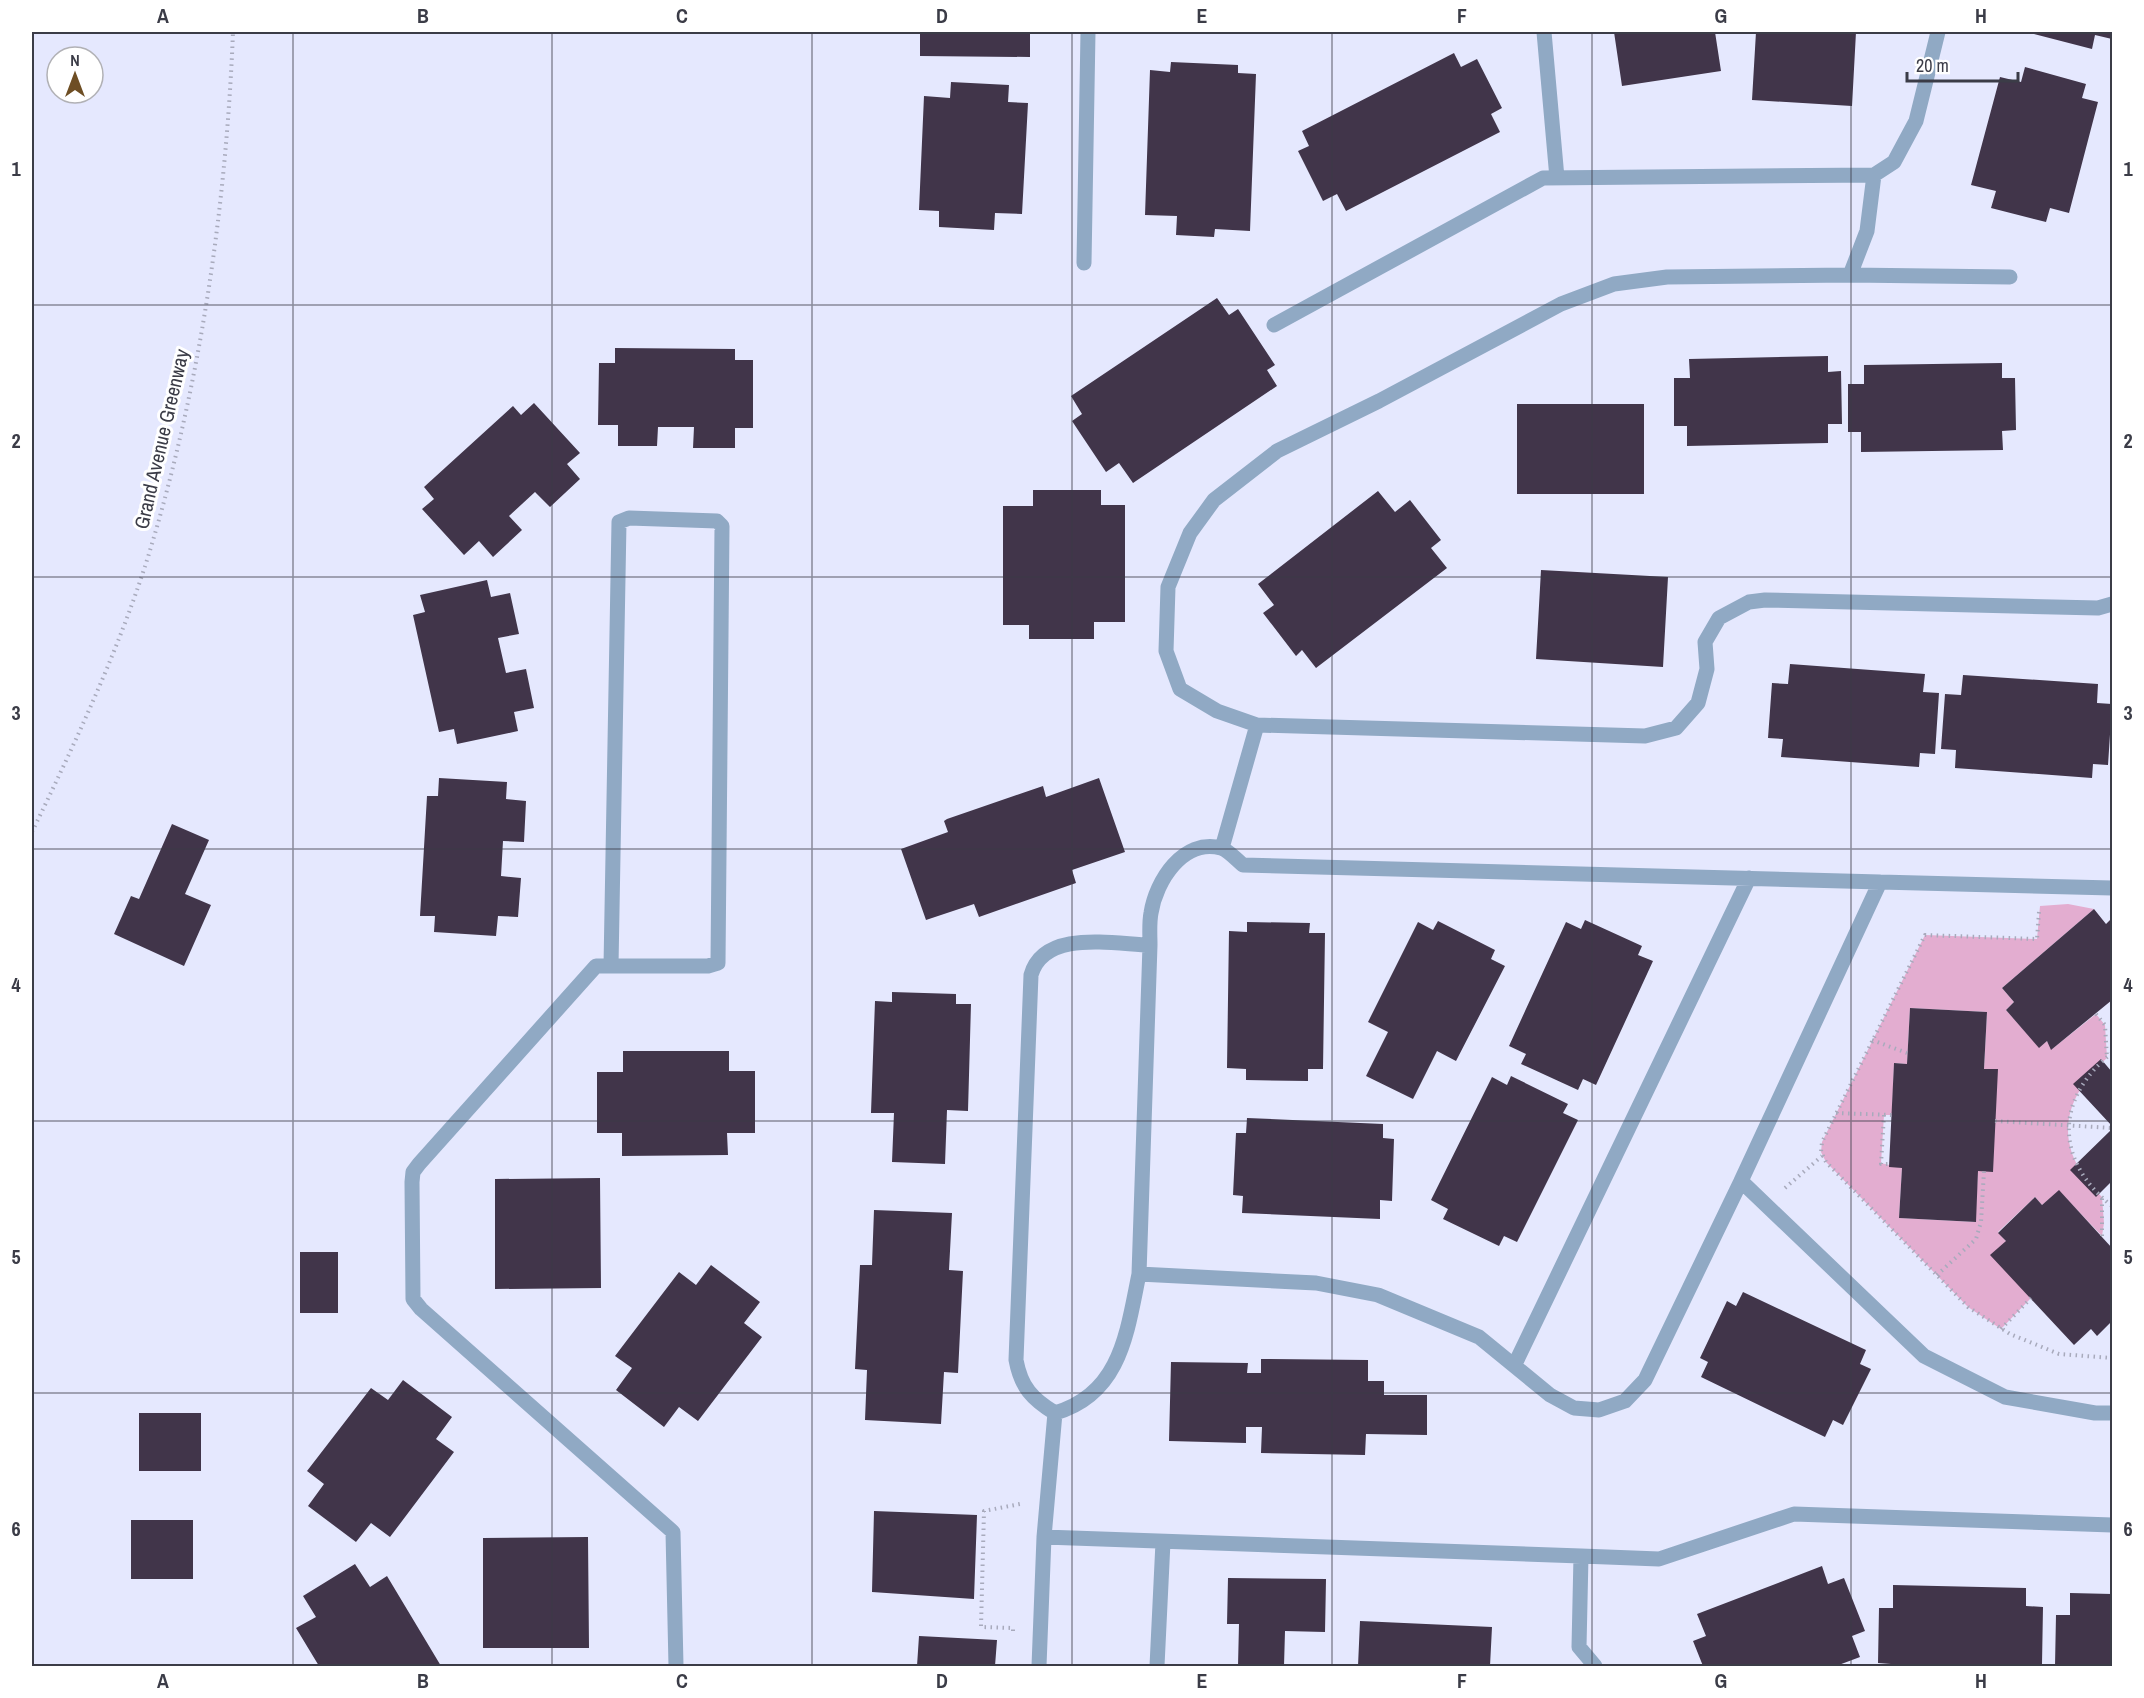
<svg xmlns="http://www.w3.org/2000/svg" width="2144" height="1698" viewBox="0 0 2144 1698" font-family="'Archivo Narrow',sans-serif">
<rect width="100%" height="100%" fill="#e5e8fe"/>
<path fill="#e3add0" fill-rule="evenodd" d="M2068 904 2094 909 2002 988 2014 1002 2006 1010 2039 1047 2047 1041 2052 1049 2096 1014 2105 1025 2107 1058C2059 1102 2053 1149 2102 1197L2104 1223 2102 1236 2059 1191 2042 1205 2035 1197 1998 1232 2006 1241 2031 1298 2001 1329 1968 1307 1826 1162 1821 1152 1822 1142 1925 935 2037 939 2040 906ZM1910 1008 1987 1012 1984 1069H1997L1978 1171 1975 1222 1899 1218 1902 1168 1881 1163 1884 1115H1892L1894 1063 1907 1064Z"/>
<path fill="#41354a" d="M920 32H1030V57L920 56Z
M1614 32H1715L1721 71 1622 86Z
M1756 32H1856L1852 106 1752 100Z
M2035 32H2112V39L2095 35 2092 49 2034 34Z
M1454 53 1461 67 1477 59 1502 108 1491 114 1500 132 1346 211 1337 194 1323 201 1298 151 1309 146 1302 131Z
M1171 62 1238 65V73L1256 74 1250 231 1215 229 1214 237 1176 235 1177 216 1145 215 1150 70 1170 72Z
M2025 67 2086 84 2082 98 2098 102 2069 213 2050 208 2046 222 1991 208 1996 191 1971 185 2000 77 2021 82Z
M951 82 1009 85 1008 102 1028 103 1022 214 995 213 994 230 939 227V211L919 210 924 96 950 98Z
M1217 298 1229 315 1238 309 1275 365 1267 370 1277 386 1133 483 1119 463 1106 472 1072 421 1082 414 1071 396Z
M615 348 735 349V360H753V428H735V448H693L694 427H658L657 446H618V425H598L599 363H615Z
M1828 356V372L1841 371 1842 424H1828V443L1687 446V426H1674V378H1690L1689 359Z
M2002 363V378H2015L2016 430 2002 431 2003 450 1861 452V432H1848V384H1864V365Z
M534 403 580 453 567 464 580 479 550 507 535 492 509 516 522 530 493 557 479 541 464 555 422 509 434 499 424 487 513 406 521 415Z
M1517 404H1644V494H1517Z
M1033 490H1101V505H1125V622H1094V639H1029V625H1003V506H1033Z
M1378 491 1395 512 1410 500 1441 540 1431 548 1447 568 1316 668 1302 650 1296 656 1263 613 1274 605 1258 584Z
M1541 570 1668 577 1663 667 1536 659Z
M487 580 491 597 510 593 519 634 498 638 506 673 526 669 534 708 514 712 518 731 457 744 454 729 439 732 413 615 425 612 420 595Z
M1790 664 1925 674 1923 692 1939 693 1935 754 1920 753 1919 767 1781 757 1783 739 1768 738 1772 683 1788 684Z
M1963 675 2098 684 2097 703 2112 704 2108 765 2093 764 2092 778 1955 768 1956 750 1941 749 1945 694 1961 695Z
M439 778 507 782 506 799 526 801 524 842 503 841 501 876 521 878 518 917 498 916 496 936 434 932 435 916H420L427 796H438Z
M1099 778 1125 852 1072 870 1076 883 979 917 974 904 926 920 901 849 948 832 944 821 947 819 1043 786 1046 797Z
M172 824 209 840 185 894 211 905 184 966 114 934 131 896 139 899Z
M2094 909 2106 924 2112 918V1000L2051 1050 2047 1041 2039 1048 2006 1010 2014 1002 2002 988Z
M1585 920 1642 946 1638 955 1653 961 1596 1085 1583 1079 1578 1090 1521 1064 1526 1054 1509 1046 1566 922 1581 929Z
M1438 921 1495 950 1491 959 1505 966 1456 1061 1437 1051 1413 1099 1366 1076 1388 1032 1368 1022 1418 922 1433 930Z
M1247 922 1310 923 1309 933H1325L1323 1069H1308V1081L1246 1080V1069L1227 1068 1229 931 1247 932Z
M892 992 956 994V1004H971L968 1111 947 1110 945 1164 892 1162 894 1113H871L875 1001 892 1002Z
M1910 1008 1987 1012 1984 1069H1998L1993 1172 1978 1171 1976 1222 1899 1218 1902 1168 1889 1167 1894 1063 1907 1064Z
M623 1051H729V1071H755V1133H727L728 1155 622 1156V1133H597V1072H623Z
M2101 1059 2112 1072V1126L2073 1084Z
M1511 1076 1568 1104 1563 1113 1578 1120 1517 1242 1504 1236 1499 1246 1443 1219 1448 1209 1431 1200 1492 1077 1507 1085Z
M1247 1118 1383 1124V1138L1394 1139 1392 1201 1380 1200V1219L1242 1213 1243 1196 1233 1195 1236 1133H1246Z
M2111 1130 2112 1181 2096 1197 2070 1170Z
M600 1178 601 1288 495 1289V1179Z
M2059 1190 2112 1248V1321L2097 1336 2091 1329 2074 1345 1990 1255 2006 1241 1998 1233 2035 1197 2042 1205Z
M874 1210 952 1213 949 1270 963 1271 958 1373 944 1372 941 1424 865 1420 867 1370 855 1369 860 1265H872Z
M300 1252H338V1313H300Z
M711 1265 760 1302 744 1323 762 1337 698 1421 679 1407 664 1427 616 1390 632 1368 615 1356 679 1272 696 1285Z
M1743 1292 1866 1350 1860 1364 1871 1369 1843 1425 1833 1420 1825 1437 1701 1377 1708 1362 1700 1358 1727 1301 1736 1306Z
M1261 1359 1368 1360V1381H1384V1395H1427V1435L1366 1434 1365 1455 1261 1453 1262 1427H1246V1443L1169 1441 1171 1362 1248 1363 1247 1373H1261Z
M403 1380 452 1417 436 1439 454 1452 390 1537 371 1523 356 1542 308 1506 324 1484 307 1471 371 1388 388 1400Z
M139 1413H201V1471H139Z
M874 1511 977 1515 974 1599 872 1592Z
M131 1520H193V1579H131Z
M588 1537 589 1648H483V1538Z
M355 1564 370 1587 387 1576 441 1666H319L296 1628 316 1617 303 1596Z
M1822 1566 1828 1584 1844 1578 1865 1631 1852 1636 1860 1657 1836 1666H1703L1693 1641 1706 1636 1697 1614Z
M1228 1578 1326 1579 1325 1632 1285 1631 1284 1666H1238L1239 1624H1227Z
M1893 1585 2026 1588V1606L2043 1607 2042 1664H2028V1666H1891V1664L1878 1663 1879 1608H1893Z
M2070 1593 2112 1594V1666H2055L2056 1615H2070Z
M1360 1621 1492 1627 1490 1666H1358Z
M919 1636 997 1640 995 1666H917Z"/>
<g fill="none" stroke-linecap="round" stroke-linejoin="round">
<path stroke="#a8aabc" stroke-width="4" stroke-dasharray="1.5 4.5" stroke-linecap="butt" d="M32 832C75 743 118 652 148 557 200 387 226 209 233 32
M2039 912 2037 939 1925 935 1822 1142 1821 1152 1826 1162 1968 1307 1979 1314 2010 1334 2059 1354 2112 1358
M2096 1014 2105 1025 2107 1058
M1872 1040 1907 1053
M2112 1053C2054 1099 2055 1161 2112 1206
M1836 1113 1892 1115
M1884 1115 1881 1164H1889
M1995 1121 2112 1128
M1785 1188 1822 1156
M2102 1236V1198
M1937 1275 1976 1239 1981 1222 1984 1171
M2001 1329 2031 1298
M1013 1631V1628L981 1627 984 1511 1020 1504"/>
<path stroke="#90a9c4" stroke-width="15" d="M1544 32 1557 178
M1084 263 1088 32
M1850 275 1867 231 1874 175
M1274 325 1543 178 1874 175 1894 162 1916 121 1938 32
M1257 725 1645 736 1676 728 1698 703 1707 669 1705 642 1719 618 1749 602 1765 600 2098 608 2112 604
M1222 848 1257 725 1217 711 1180 689 1166 651 1168 587 1190 533 1214 500 1277 451 1379 401 1561 304 1614 284 1667 277 1850 275 2010 277
M611 966 619 522 629 518 717 521 722 526 718 963 708 966H596L419 1164 413 1172 412 1182 413 1299 421 1309 673 1532 676 1666
M1741 1181 1880 882 2112 888
M1139 1274 1150 945
M1515 1364 1749 878
M1055 1413C1032 1399 1021 1387 1016 1360L1031 975C1044 929 1113 944 1150 945 1150 935 1149 923 1151 913 1156 881 1183 838 1221 848 1228 850 1237 860 1243 865L1880 882
M1044 1537 1055 1413C1121 1394 1127 1332 1139 1274L1316 1283 1378 1295 1479 1337 1550 1395 1574 1408 1599 1410 1625 1401 1645 1380 1741 1181 1924 1356 2005 1397 2095 1413H2112
M1039 1666 1044 1537 1581 1556
M1157 1666 1163 1542
M1595 1666 1579 1647 1581 1556 1659 1559 1794 1514 2112 1525"/>
</g>
<path fill="none" stroke="#3b3c47" stroke-width="1.5" stroke-opacity="0.55" d="M293 32V1666M552 32V1666M812 32V1666M1072 32V1666M1332 32V1666M1592 32V1666M1851 32V1666M32 305H2112M32 577H2112M32 849H2112M32 1121H2112M32 1393H2112"/>
<g text-anchor="middle" dominant-baseline="central" stroke-width="6" stroke-linejoin="round" paint-order="stroke">
<g font-size="20" fill="#3b3c47" stroke="#fff">
<text transform="translate(161 439) rotate(-77)">Grand Avenue Greenway</text>
</g>
</g>
<rect width="2144" height="1698" fill="none" stroke="#ffffff" stroke-width="66"/>
<g transform="translate(75 75)"><circle r="28" fill="#ffffff" stroke="#b1b1b5" stroke-width="1.5"/>
<path d="M0-4.5L10 22L0 15L-10 22Z" fill="#6e4e24"/>
<text y="-9" font-size="16" font-weight="bold" text-anchor="middle" fill="#3b3c47">N</text>
</g>
<path d="M1907 72v9h111v-9" fill="none" stroke="#3b3c47" stroke-width="3"/>
<text x="1916" y="72" font-size="18" fill="#3b3c47" stroke="#ffffff" stroke-width="4.5" paint-order="stroke">20 m</text>
<rect x="33" y="33" width="2078" height="1632" fill="none" stroke="#3b3c47" stroke-width="2"/>
<g font-size="20" text-anchor="middle" font-weight="bold" fill="#3b3c47">
<text x="163" y="23">A</text>
<text x="423" y="23">B</text>
<text x="682" y="23">C</text>
<text x="942" y="23">D</text>
<text x="1202" y="23">E</text>
<text x="1462" y="23">F</text>
<text x="1721" y="23">G</text>
<text x="1981" y="23">H</text>
<text x="16" y="176">1</text>
<text x="2128" y="176">1</text>
<text x="16" y="448">2</text>
<text x="2128" y="448">2</text>
<text x="16" y="720">3</text>
<text x="2128" y="720">3</text>
<text x="16" y="992">4</text>
<text x="2128" y="992">4</text>
<text x="16" y="1264">5</text>
<text x="2128" y="1264">5</text>
<text x="16" y="1536">6</text>
<text x="2128" y="1536">6</text>
<text x="163" y="1688">A</text>
<text x="423" y="1688">B</text>
<text x="682" y="1688">C</text>
<text x="942" y="1688">D</text>
<text x="1202" y="1688">E</text>
<text x="1462" y="1688">F</text>
<text x="1721" y="1688">G</text>
<text x="1981" y="1688">H</text>
</g>
</svg>
